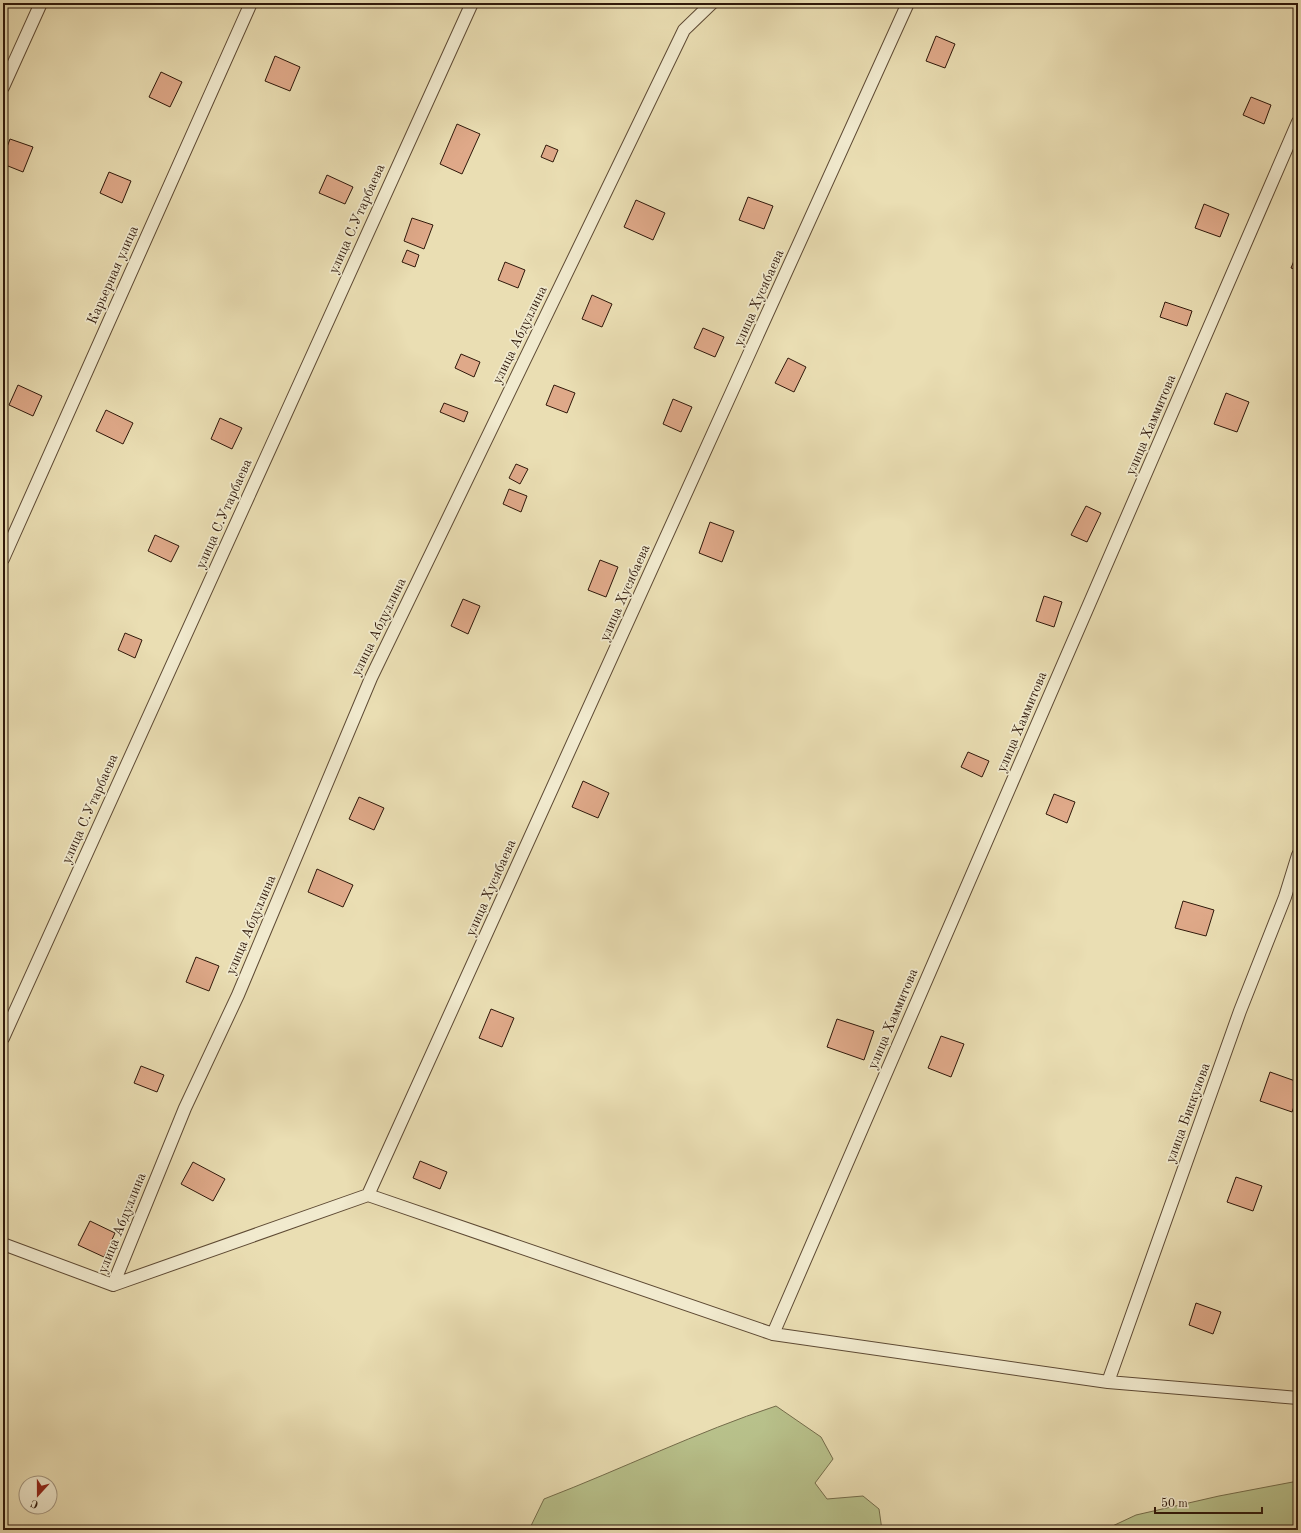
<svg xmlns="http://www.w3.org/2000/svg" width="1301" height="1533" viewBox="0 0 1301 1533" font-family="'Old Standard TT',serif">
<rect width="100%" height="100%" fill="#eadeb3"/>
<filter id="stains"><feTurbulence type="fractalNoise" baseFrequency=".005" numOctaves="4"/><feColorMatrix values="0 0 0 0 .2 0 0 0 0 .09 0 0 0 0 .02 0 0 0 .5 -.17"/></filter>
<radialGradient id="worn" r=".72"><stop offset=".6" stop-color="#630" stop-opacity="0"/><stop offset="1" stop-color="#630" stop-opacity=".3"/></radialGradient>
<path fill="#b8c18b" stroke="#746c4a" d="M776 1406 821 1437 833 1459 815 1483 827 1499 863 1496 879 1509 882 1530H529L544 1499C622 1469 697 1432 776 1406Z
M1298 1481V1530H1104L1136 1515 1219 1496Z"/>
<path fill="#dfa989" stroke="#2f180a" d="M936 36 955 44 945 68 926 61Z
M275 56 300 67 290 91 265 81Z
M161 72 182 82 170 107 149 97Z
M1251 97 1271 105 1264 124 1243 115Z
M457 124 480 134 462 174 440 164Z
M10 139 33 147 23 172 3 164V158Z
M546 145 558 150 553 162 541 157Z
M109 172 131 181 122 203 100 193Z
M327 175 353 187 345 204 319 193Z
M748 197 773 206 764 229 739 220Z
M636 200 665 213 653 240 624 227Z
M1204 204 1229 214 1220 237 1195 228Z
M412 218 433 225 424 249 404 241Z
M407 250 419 255 415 267 402 262Z
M1298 251V270L1291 268Z
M505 262 525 270 518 288 498 280Z
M592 295 612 304 602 327 582 319Z
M1165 302 1192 311 1187 326 1160 317Z
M703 328 724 337 715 357 694 348Z
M461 354 480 362 474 377 455 368Z
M788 358 806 367 794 392 775 383Z
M18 385 42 396 33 416 9 405Z
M554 385 575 393 567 413 546 405Z
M1226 393 1249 402 1237 432 1214 424Z
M673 399 692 407 681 432 663 424Z
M444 403 468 412 464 422 440 412Z
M106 410 133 423 123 444 96 431Z
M220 418 242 428 232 449 211 439Z
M516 464 528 469 520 484 509 478Z
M509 489 527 496 521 512 503 504Z
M1086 506 1101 513 1087 542 1071 535Z
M710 522 734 531 722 562 699 553Z
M155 535 179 546 171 562 148 551Z
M600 560 618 567 606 597 588 590Z
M1044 596 1062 602 1054 627 1036 621Z
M463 599 480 606 468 634 451 626Z
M125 633 142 640 135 658 118 650Z
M968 752 989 761 982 777 961 767Z
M583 781 609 793 598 818 572 807Z
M1054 794 1075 802 1067 823 1046 814Z
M359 797 384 808 374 830 349 819Z
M317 869 353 885 343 907 308 892Z
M1183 901 1214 910 1206 936 1175 928Z
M196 957 219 966 209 991 186 982Z
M491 1009 514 1018 502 1047 479 1038Z
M837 1019 874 1031 864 1060 827 1047Z
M941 1036 964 1044 951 1077 928 1068Z
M141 1066 164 1075 157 1092 134 1083Z
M1270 1072 1298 1082V1096L1292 1112 1260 1101Z
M420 1161 447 1172 440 1189 413 1178Z
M193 1162 225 1179 213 1201 181 1184Z
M1236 1177 1262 1186 1253 1211 1227 1202Z
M90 1221 115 1233 104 1257 78 1245Z
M1196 1303 1221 1312 1213 1334 1189 1325Z"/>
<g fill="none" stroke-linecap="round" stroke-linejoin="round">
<g stroke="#5e4a34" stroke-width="14">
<path id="street" d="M3 87 41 3
M3 559 251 3
M3 1038 472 3
M368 1195 908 3
M3 1244 113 1285 368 1195 773 1334 1108 1382 1298 1398
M113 1285 185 1108 238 995 371 678 684 30 712 3
M773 1334 1298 122
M1108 1382 1240 1011 1285 897 1298 855"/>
</g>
<use href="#street" stroke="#f1eace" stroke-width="12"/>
</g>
<g text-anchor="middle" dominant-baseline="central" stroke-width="3.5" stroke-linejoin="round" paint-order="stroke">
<g font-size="14" fill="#2f180a" stroke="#f1eace">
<text transform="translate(357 219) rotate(-66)">улица С.Утарбаева</text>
<text transform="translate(113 275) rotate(-66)">Карьерная улица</text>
<text transform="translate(759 298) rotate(-66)">улица Хусябаева</text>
<text transform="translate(520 335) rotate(-64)">улица Абдуллина</text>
<text transform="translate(1151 425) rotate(-67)">улица Хаммитова</text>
<text transform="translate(224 514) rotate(-66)">улица С.Утарбаева</text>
<text transform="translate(625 593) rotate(-66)">улица Хусябаева</text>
<text transform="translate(379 627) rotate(-64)">улица Абдуллина</text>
<text transform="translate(1022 722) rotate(-67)">улица Хаммитова</text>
<text transform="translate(90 809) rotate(-66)">улица С.Утарбаева</text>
<text transform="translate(491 888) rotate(-66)">улица Хусябаева</text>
<text transform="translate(251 925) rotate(-67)">улица Абдуллина</text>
<text transform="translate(893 1019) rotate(-67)">улица Хаммитова</text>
<text transform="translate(1188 1113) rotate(-70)">улица Биккулова</text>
<text transform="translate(122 1223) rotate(-68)">улица Абдуллина</text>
</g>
</g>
<rect width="1301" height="1533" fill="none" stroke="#eadeb3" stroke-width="16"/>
<rect x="4" y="4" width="1293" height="1525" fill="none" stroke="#2f180a" stroke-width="2"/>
<rect x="8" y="8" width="1285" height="1517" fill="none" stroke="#2f180a"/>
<g transform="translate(38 1495) rotate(201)"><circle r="19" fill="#f1eace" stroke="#a39680"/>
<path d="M0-3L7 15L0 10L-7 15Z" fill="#8f2418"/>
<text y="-6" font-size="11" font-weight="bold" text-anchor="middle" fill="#2f180a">С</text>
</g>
<path d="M1155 1507v6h107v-6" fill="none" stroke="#2f180a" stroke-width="2"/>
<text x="1161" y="1507" font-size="12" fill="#2f180a" stroke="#f1eace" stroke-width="3" paint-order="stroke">50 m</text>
<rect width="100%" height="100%" filter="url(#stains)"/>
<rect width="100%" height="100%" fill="url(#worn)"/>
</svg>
